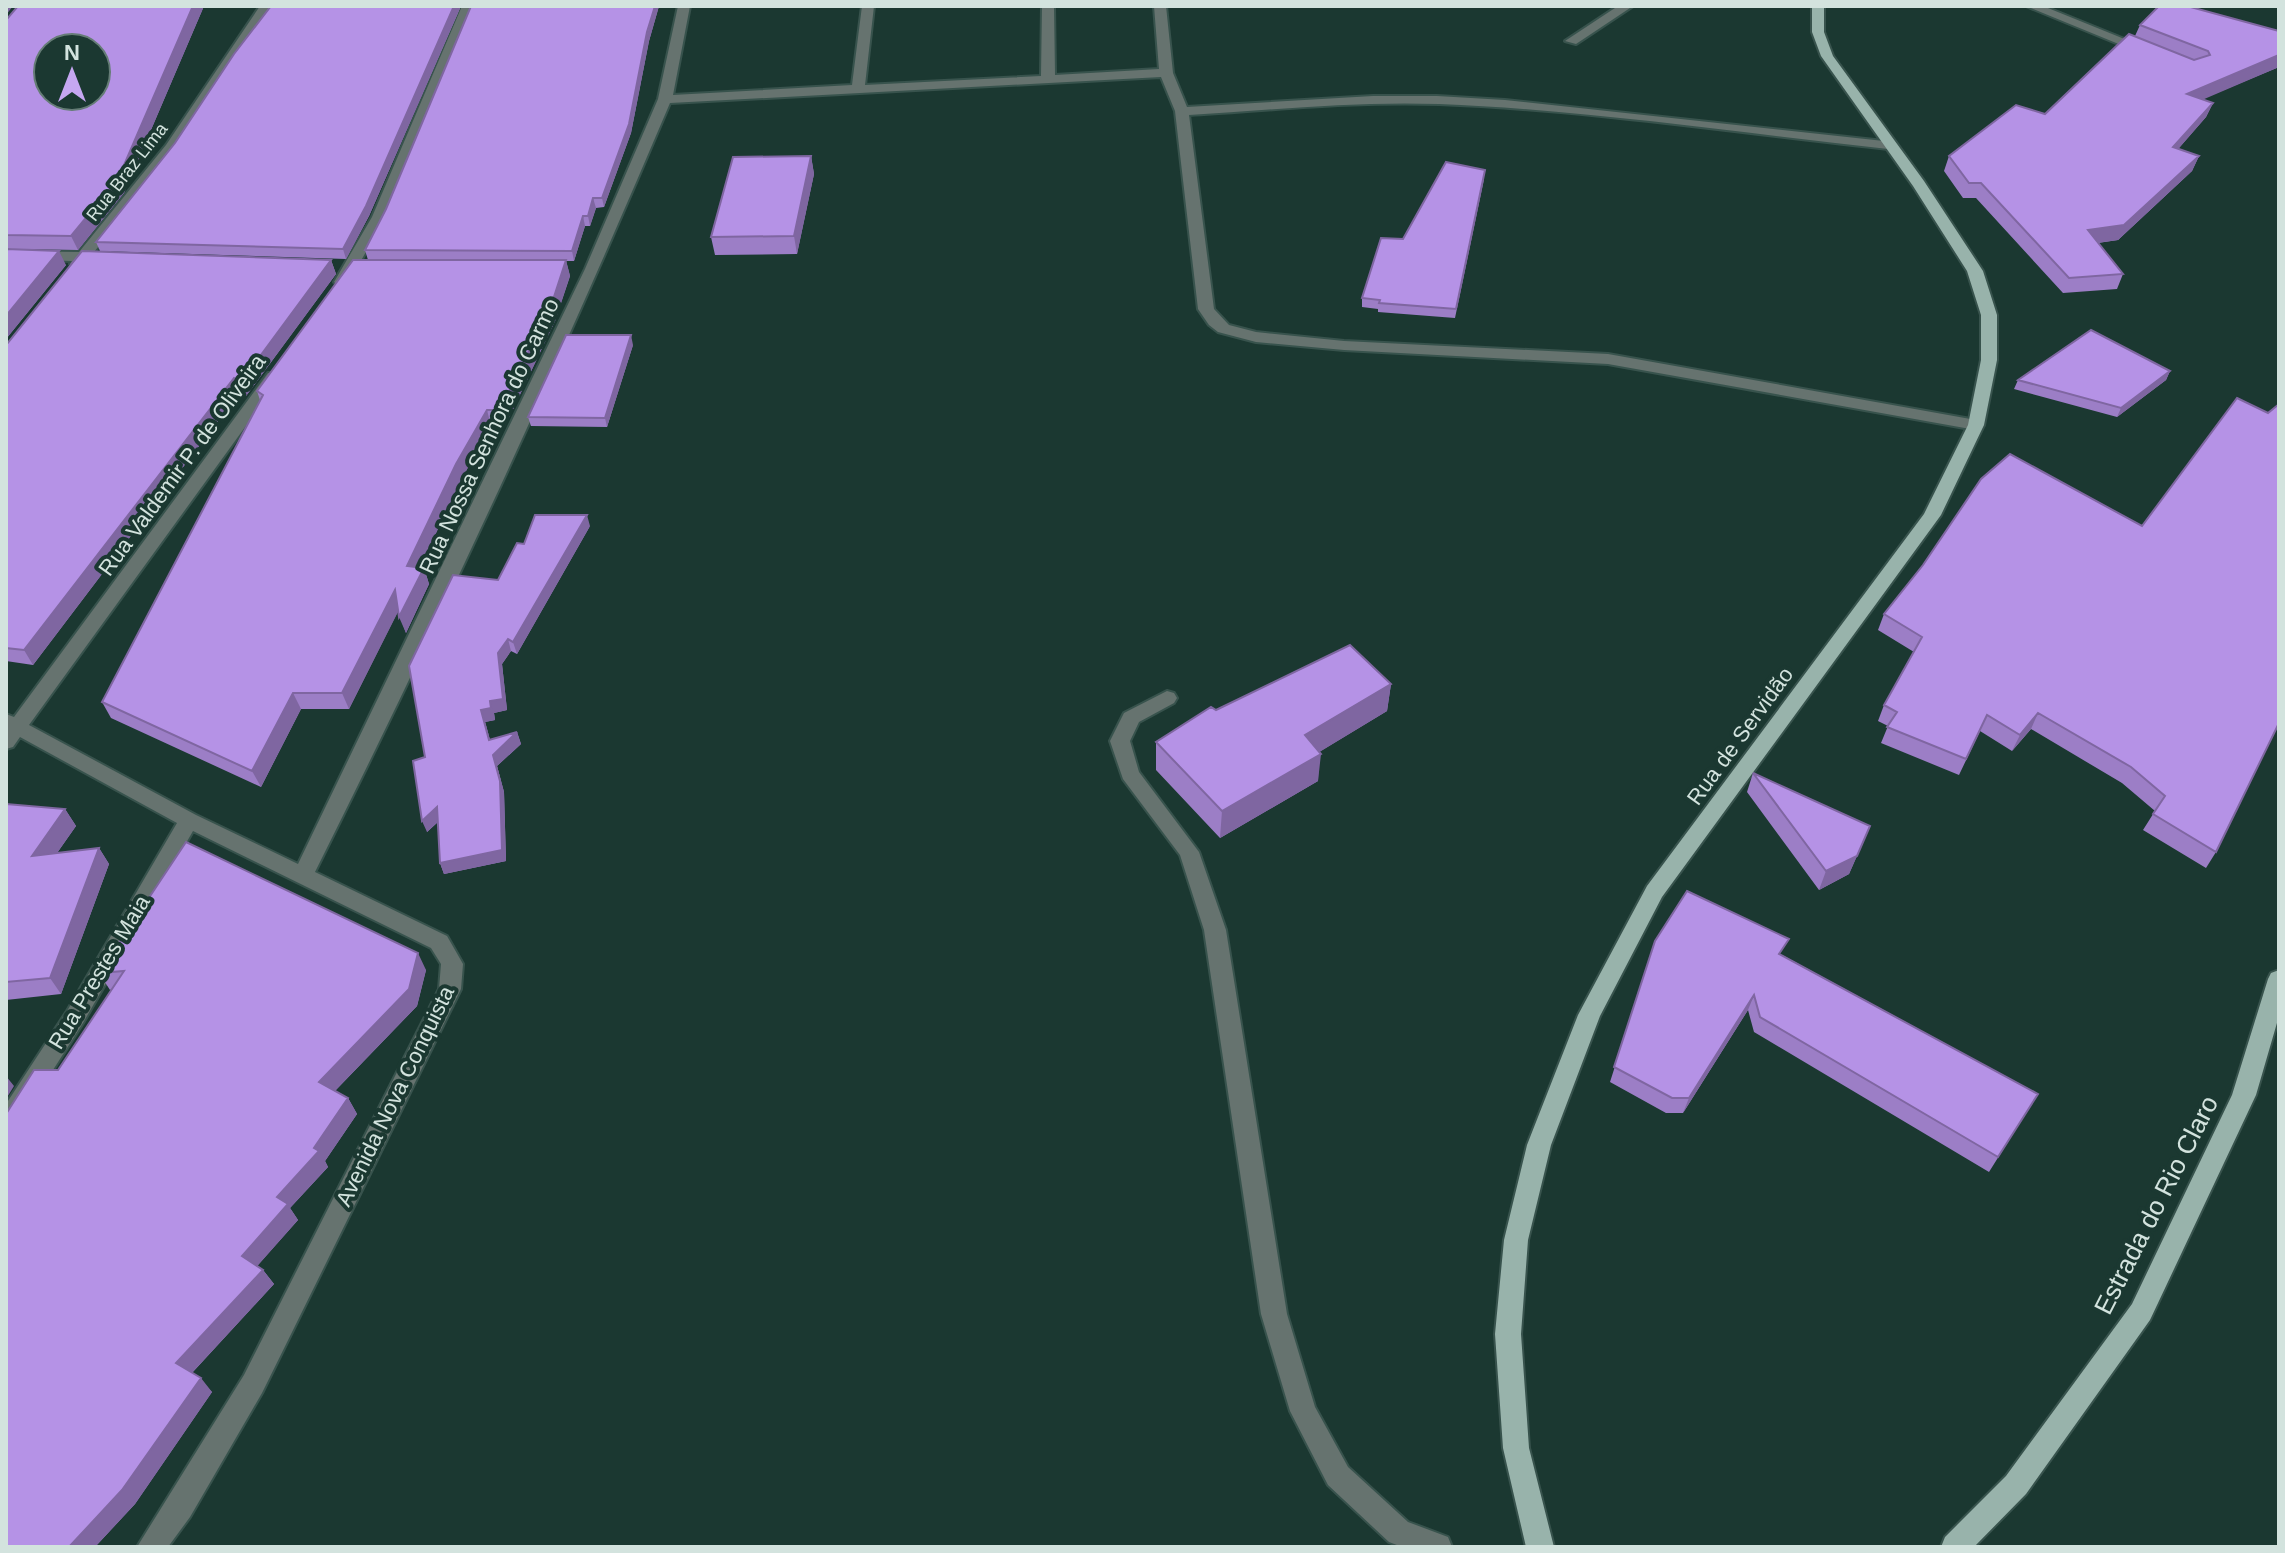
<svg xmlns="http://www.w3.org/2000/svg" width="2285" height="1553" viewBox="0 0 2285 1553" font-family="Arial,sans-serif">
<rect width="100%" height="100%" fill="#1b3831"/>
<g fill="none" stroke-linecap="round" stroke-linejoin="round">
<g stroke="#38534d" stroke-width="4">
<path id="minor" d="M260 6H272L176 151 94 252 111 254V260L87 261 77 268 70 264 72 261 6 259V251L79 252 166 145Z
M462 6H474L386 217 347 285H337L334 282 372 217Z
M678 6H690L673 95 852 85 862 6H874L865 85 1041 76 1042 6H1054L1055 75 1159 69 1154 6H1166L1173 73 1187 107 1373 96H1437L1505 100 1893 142 1895 145 1888 149C1739 133 1589 110 1439 104 1356 101 1272 110 1189 115L1214 309 1229 325 1256 332 1344 341 1608 354 1976 420 1984 425 1976 430 1608 364 1344 350 1256 342 1218 332 1209 325 1198 309 1175 111 1161 77 670 103C560 363 441 619 315 872L447 936 463 964 461 989 262 1393 190 1517 168 1547H137L244 1375 439 989 441 964 431 948 193 831 83 1023 14 1131 6 1134V1104L67 1011 177 823 20 737 13 747 6 749V714L14 717 268 373H280V379L29 725 196 815 298 864 585 269 658 99Z
M1618 6H1633L1576 44 1565 41Z
M2026 6H2043L2154 51 2143 54Z
M1167 691 1174 693 1177 698 1174 703 1139 722 1130 741 1139 772 1199 852 1226 930 1287 1314 1315 1407 1348 1467 1408 1522 1448 1537 1452 1547H1402L1389 1542 1328 1485 1290 1411 1261 1314 1204 930 1180 855 1123 779 1110 741 1124 713Z"/>
</g>
<g stroke="#38534d" stroke-width="4">
<path id="major" d="M1812 6H1824V32L1833 56 1924 181 1983 271 1997 315V360L1984 425 1941 515 1662 897 1600 1016 1551 1145 1528 1240 1521 1334 1529 1448 1554 1547H1526L1503 1448 1495 1334 1504 1240 1527 1145 1578 1015 1647 886 1924 514 1968 425 1981 360V315L1967 271 1913 186 1821 56 1812 32Z
M2279 970V1016L2256 1095 2150 1320 2026 1494 1974 1547H1941L1945 1537 2006 1476 2132 1304 2232 1095 2268 979 2271 973Z"/>
</g>
<use href="#minor" fill="#66736f" fill-rule="evenodd"/>
<use href="#major" fill="#98b3ab" fill-rule="evenodd"/>
</g>
<path fill="#9c7ec6" d="M18 6H204L124 193 78 250 16 249 66 265 6 339V20Z
M271 6H461L369 216 346 259 100 251 96 242 175 143Z
M471 6H659L649 41 631 133 604 207 596 208 590 226H585L574 261H566L570 276 555 321 505 426H491L461 480 420 567 424 568 429 584 406 633 398 611 349 709H301L261 787 111 718 102 702 260 400 257 391 368 260 365 250 386 209Z
M2140 25 2279 67 2202 99 2213 103 2206 117 2178 149 2199 156 2192 171 2118 240 2098 243 2123 274 2117 289 2063 293 1976 198H1963L1944 171 1949 156 2045 114 2135 36Z
M811 156 814 174 797 254 715 255 711 237Z
M1484 179 1455 318 1378 312V309L1362 307V298L1403 239Z
M331 260 336 274 246 396 240 392 33 665 6 661V345Z
M633 345 607 427 531 426 528 417Z
M2170 371 2166 380 2117 417 2014 389 2018 380Z
M1981 479 2216 852 2206 868 2143 830 2155 811 2122 783 2031 729 2012 751 1980 731 1959 775 1881 743 1888 726 1878 721 1884 705 1914 652 1878 630 1884 614 1923 565Z
M590 526 517 654 511 651 502 664 507 710 494 713 495 720 485 722 490 740 517 732 521 744 497 766 504 792 506 861 444 874 440 863 438 822 427 832 425 757 498 580Z
M1391 684 1387 711 1319 752 1318 781 1220 838 1156 770V742L1216 710Z
M1753 773 1870 826 1849 874 1819 890 1747 792Z
M6 804 65 809 76 826 57 853 99 848 109 864 61 994 6 1000Z
M186 842 426 970 417 1006 335 1091 348 1098 357 1114 325 1161 328 1167 290 1208 298 1220 257 1266 263 1270 274 1284 192 1373 212 1392 135 1504 95 1547H6L58 1070 112 989 110 990 99 973Z
M1655 941 1782 955 2038 1094 1989 1172 1754 1032 1748 1010 1683 1113H1666L1610 1082Z"/>
<path fill="#7f66a1" d="M6 6H13L6 15Z
M193 6H204L124 193 78 250 71 236Z
M454 6H461L369 216 346 259 343 249Z
M655 6H659L649 41 631 133 604 207 602 198Z
M2279 55V67L2181 109 2187 94Z
M2213 103 2206 117 2167 162 2173 147Z
M811 156 814 174 797 254 794 236Z
M2199 156 2192 171 2118 240 2082 245 2088 230Z
M593 198 596 208 590 226 588 216Z
M583 216 585 226 574 261 572 251Z
M59 251 66 265 6 339V316Z
M331 260 336 274 246 396 241 382Z
M566 260 570 276 555 321 505 426 500 410Z
M631 335 633 345 607 427 605 418Z
M2170 371 2166 380 2117 417 2121 408Z
M234 378 240 392 33 665 24 650Z
M487 410 491 426 461 480 413 582 407 566 456 464Z
M587 515 590 526 517 654 513 642Z
M424 568 429 584 406 633 399 617Z
M395 590 401 606 349 709 342 693Z
M508 639 511 651 502 664 507 710 494 713 495 720 485 722 493 751 481 710 490 701 498 653Z
M1391 684 1387 711 1303 762 1305 735Z
M293 693 301 709 261 787 252 771Z
M2038 713 2031 729 2012 751 2020 735Z
M517 732 521 744 497 766 504 792 506 861 444 874 440 863 493 755Z
M1321 754 1318 781 1220 838 1222 811Z
M437 807 442 818 427 832 422 821Z
M65 809 76 826 43 873 32 856Z
M99 848 109 864 61 994 50 978Z
M1857 856 1849 874 1819 890 1826 871Z
M418 953 426 970 417 1006 328 1098 319 1082Z
M1754 995 1748 1010 1683 1113 1689 1098Z
M6 1076 14 1086 6 1099Z
M348 1098 357 1114 325 1161 328 1167 290 1208 298 1220 253 1271 242 1256 277 1197 314 1148Z
M263 1270 274 1284 188 1377 176 1363Z
M201 1378 212 1392 135 1504 95 1547H69Z"/>
<path fill="#b592e6" stroke="#7f66a1" stroke-width="2" fill-rule="evenodd" d="M18 6H193L118 179 71 236 6 235V20ZM48 48H96V96H48Z
M271 6H454L366 206 343 249 96 242 175 143 234 54Z
M471 6H655L647 32 629 124 602 198H593L588 216H583L572 251 365 250 386 209Z
M2159 6H2187L2279 31V55L2187 94 2213 103 2173 147 2199 156 2124 225 2088 230 2123 274 2069 278 1981 183H1969L1949 156 2016 105 2045 114 2129 34 2194 60 2210 55 2208 51 2140 25Z
M811 156 794 236 711 237 733 157Z
M1446 162 1485 170 1456 309 1379 303 1380 300 1362 298 1381 238 1403 239Z
M6 249 59 251 6 316Z
M82 251 331 260 241 382 234 378 24 650 6 648V345Z
M353 260H566L551 306 500 410H487L456 464 407 566 424 568 399 617 395 590 342 693H293L252 771 102 702 263 395 257 391Z
M2091 330 2170 371 2121 408 2018 380Z
M566 335H631L605 418 528 417Z
M2237 398 2268 413 2279 404V723L2216 852 2153 814 2165 796 2131 767 2038 713 2020 735 1987 715 1966 759 1887 727 1897 712 1884 705 1922 637 1884 614 1923 565 1981 479 2010 454 2142 526Z
M535 515H587L513 642 508 639 498 653 503 699 490 701 491 708 481 710 489 740 517 732 493 755 500 781 502 850 440 863 437 807 422 821 413 761 425 757 409 666 453 575 498 580 517 543 524 544Z
M1350 645 1391 684 1305 735 1321 754 1222 811 1156 742 1211 707 1216 710Z
M1753 773 1870 826 1857 856 1826 871Z
M6 804 65 809 32 856 99 848 50 978 6 982Z
M186 842 418 953 409 989 319 1082 348 1098 314 1148 319 1151 277 1197 288 1204 242 1256 263 1270 176 1363 201 1378 122 1490 69 1547H6V1114L34 1070H58L124 971 99 973Z
M1687 891 1789 939 1779 954 2038 1094 1998 1157 1760 1017 1754 995 1689 1098H1672L1614 1067 1655 941Z"/>
<g text-anchor="middle" dominant-baseline="central" stroke-width="8" stroke-linejoin="round" paint-order="stroke">
<g font-size="18" fill="#d3e3de" stroke="#1b3831">
<text transform="translate(127 172) rotate(-52)">Rua Braz Lima</text>
</g>
<g font-size="22" fill="#d3e3de" stroke="#1b3831">
<text transform="translate(489 436) rotate(-65)">Rua Nossa Senhora do Carmo</text>
<text transform="translate(182 465) rotate(-54)">Rua Valdemir P. de Oliveira</text>
<text transform="translate(1740 736) rotate(-54)">Rua de Servidão</text>
<text transform="translate(99 972) rotate(-59)">Rua Prestes Maia</text>
<text transform="translate(395 1096) rotate(-64)">Avenida Nova Conquista</text>
</g>
<g font-size="26" fill="#d3e3de" stroke="#1b3831">
<text transform="translate(2156 1205) rotate(-63)">Estrada do Rio Claro</text>
</g>
</g>
<rect width="2285" height="1553" fill="none" stroke="#d3e3de" stroke-width="16"/>
<g transform="translate(72 72)"><circle r="38" fill="#1b3831" stroke="#657c76" stroke-width="2"/>
<path d="M0-6L14 30L0 20L-14 30Z" fill="#c5a7f1"/>
<text y="-12" font-size="22" font-weight="bold" text-anchor="middle" fill="#d3e3de">N</text>
</g>
</svg>
